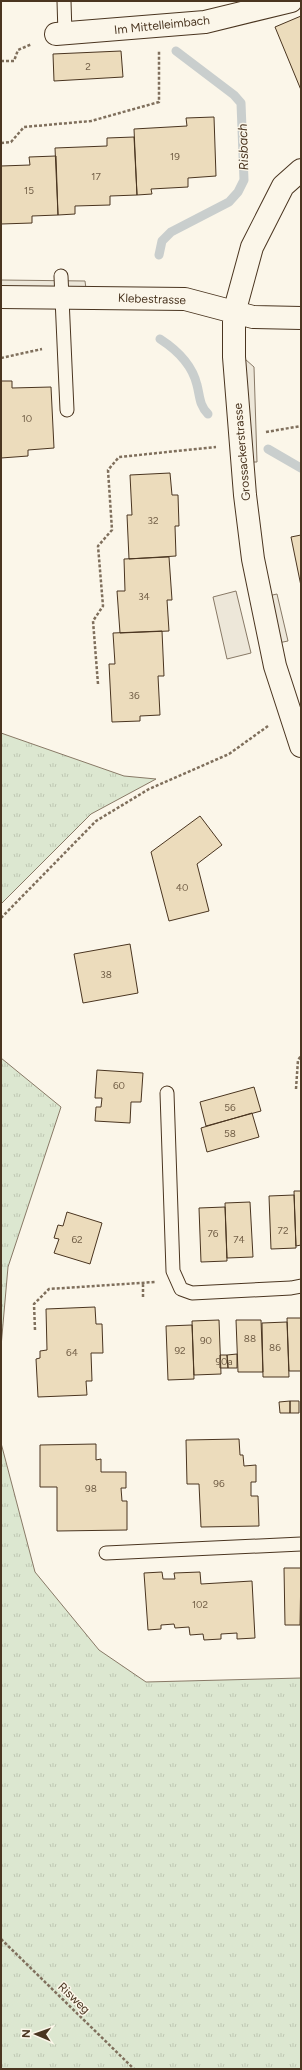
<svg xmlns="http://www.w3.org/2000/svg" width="302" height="2070" viewBox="0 0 302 2070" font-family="Figtree,sans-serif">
<defs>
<pattern id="grass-tufts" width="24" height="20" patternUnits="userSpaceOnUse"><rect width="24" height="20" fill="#dce7d0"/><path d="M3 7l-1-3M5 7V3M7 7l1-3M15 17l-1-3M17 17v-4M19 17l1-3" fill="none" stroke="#bec7b2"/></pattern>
</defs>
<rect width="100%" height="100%" fill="#fbf6e9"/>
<path fill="url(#grass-tufts)" stroke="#887966" d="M1 733 124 776 156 779 91 814 1 904Z
M1 1058 61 1107 8 1267 1 1347Z
M1 1443 35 1572 99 1650 146 1682 301 1678V2069H1Z"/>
<path fill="#ede7d9" stroke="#887966" d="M1 280 85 281 86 289 1 288Z
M245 359 254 367 257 462H248Z
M236 591 251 653 227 659 213 597Z
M277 594 288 641 278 643 268 596Z"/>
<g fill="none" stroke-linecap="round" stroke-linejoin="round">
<path stroke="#c9cecd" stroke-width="9" d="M159 255 162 241 171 232 229 202 238 192 244 180 241 103 234 95 176 51
M160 339C177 350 192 364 197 385 200 396 199 405 208 414
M268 449 301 468"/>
</g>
<path fill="#ecdcbc" stroke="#4a3520" d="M301 16V90L275 27Z
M121 51 123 77 54 81 53 54Z
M214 117 216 176 188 178V187L151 189 152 194 137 195 134 129 187 126 186 118Z
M134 137 137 195 110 196V205L75 206V214L58 215 55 148 107 146V138Z
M56 156 58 215 32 216V223L1 224V166L30 165 29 157Z
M1 381H12V388L51 387 54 448 28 450V456L1 458Z
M170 473 172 495H178L179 526H175L176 556 129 559 127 515H132L130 475Z
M301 535V586L291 537Z
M169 557 172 600H167L169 631 120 633 117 591H125L124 559Z
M162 631 164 676H158L160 715 140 716V721L112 722 109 664H115L113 633Z
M200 816 222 845 197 864 209 911 169 921 151 852Z
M130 944 138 993 83 1003 74 954Z
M97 1070 143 1073 141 1102H131L130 1123 95 1121 96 1107H101L102 1098H95Z
M254 1087 261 1111 206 1126 200 1102Z
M252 1113 259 1137 207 1152 201 1128Z
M294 1191H301V1245L296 1246Z
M294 1195 296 1248 271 1249 269 1196Z
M250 1202 253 1257 227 1258 225 1203Z
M225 1207 227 1261 201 1262 199 1208Z
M67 1212 102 1223 90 1264 54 1253 59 1239 54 1238 58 1225 63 1226Z
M95 1307 96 1324H102L103 1353H91L92 1381H86L87 1395 38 1397 36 1359 40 1358V1351L47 1350 46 1309Z
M287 1318H301V1371H289Z
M219 1320 221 1374 194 1375 192 1321Z
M236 1320H261L263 1372H238Z
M287 1322 289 1377H263L262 1323Z
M192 1325 194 1379 168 1380 166 1326Z
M237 1354V1368H228L227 1355Z
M220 1355H227L228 1368H220Z
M290 1401H299V1413H290Z
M290 1401V1413H280L279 1402Z
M239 1439 240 1455H243L244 1466 256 1465V1482H251V1496H258L259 1526 201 1527 199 1484H187L186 1440Z
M96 1444V1460L101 1459V1472H126V1488H121L122 1501H127V1530L57 1531V1487H40V1445Z
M284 1568H301L300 1625H285Z
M162 1572 163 1579H175L174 1573 200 1572 201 1584 252 1581 255 1638 237 1639V1633L221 1634V1639L204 1640 203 1634 190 1635 189 1627 175 1628 174 1624 161 1625V1629L148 1630 144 1573Z"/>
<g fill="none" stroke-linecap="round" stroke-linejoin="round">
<g stroke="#4a3520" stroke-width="15">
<path id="lane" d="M64 1 65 34
M61 276 67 410
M167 1093 173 1271 181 1289 192 1293 291 1288 301 1286
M106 1553 301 1544"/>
</g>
<g stroke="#4a3520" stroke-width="24">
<path id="street" d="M56 34 205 22 291 1
M301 170 283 186 252 247 234 313V357L245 495 253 559 275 666 301 746
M1 297 185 299 253 317 301 318"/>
</g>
<path stroke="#7f6f5c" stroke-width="2.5" stroke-dasharray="3 2" stroke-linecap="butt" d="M1 61H14L18 50 32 44
M1 143 11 142 24 127 91 121 159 102V51
M1 358 42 349
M266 432 301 426
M98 684 93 621 103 606 98 546 112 530 108 470 119 457 216 447
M1 918 96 821 149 789 229 754 268 726
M296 1089 298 1060 301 1056
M143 1297V1283
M35 1330 34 1304 49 1289 155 1282
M1 1939 134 2069"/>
<use href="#lane" stroke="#fbf6e9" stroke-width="13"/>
<use href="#street" stroke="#fbf6e9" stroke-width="22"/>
</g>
<g text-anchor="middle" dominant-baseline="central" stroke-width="3" stroke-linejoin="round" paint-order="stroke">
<g font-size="10" fill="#725f47">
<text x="88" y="66">2</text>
<text x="175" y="156">19</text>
<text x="96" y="176">17</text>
<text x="29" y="190">15</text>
<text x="27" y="418">10</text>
<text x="153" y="520">32</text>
<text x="144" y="596">34</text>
<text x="134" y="695">36</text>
<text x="182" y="887">40</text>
<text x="106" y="974">38</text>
<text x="119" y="1085">60</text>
<text x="230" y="1107">56</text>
<text x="230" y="1133">58</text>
<text x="283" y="1230">72</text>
<text x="213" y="1233">76</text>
<text x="77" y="1239">62</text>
<text x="239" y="1239">74</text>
<text x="250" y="1338">88</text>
<text x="206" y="1340">90</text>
<text x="275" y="1347">86</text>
<text x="180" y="1350">92</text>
<text x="72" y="1352">64</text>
<text x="224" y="1361">90a</text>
<text x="219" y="1483">96</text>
<text x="91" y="1488">98</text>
<text x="200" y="1604">102</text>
</g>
<g font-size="12" fill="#4a3520" stroke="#fbf6e9">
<text transform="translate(162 25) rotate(-6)">Im Mittelleimbach</text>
<text transform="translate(152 299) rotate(2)">Klebestrasse</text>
<text transform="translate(242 452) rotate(-95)">Grossackerstrasse</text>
<text transform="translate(74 1998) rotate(44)">Risweg</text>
</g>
<g font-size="13" font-style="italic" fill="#4a3520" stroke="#fbf6e9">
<text transform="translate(243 147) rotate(-92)">Risbach</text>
</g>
</g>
<rect width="302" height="2070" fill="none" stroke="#4a3520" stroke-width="4"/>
<g transform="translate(36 2034) rotate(272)" stroke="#fbf6e9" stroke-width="3" paint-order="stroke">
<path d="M0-3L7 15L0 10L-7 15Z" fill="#4a3520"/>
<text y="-6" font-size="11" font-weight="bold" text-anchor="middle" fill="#4a3520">N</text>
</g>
</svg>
